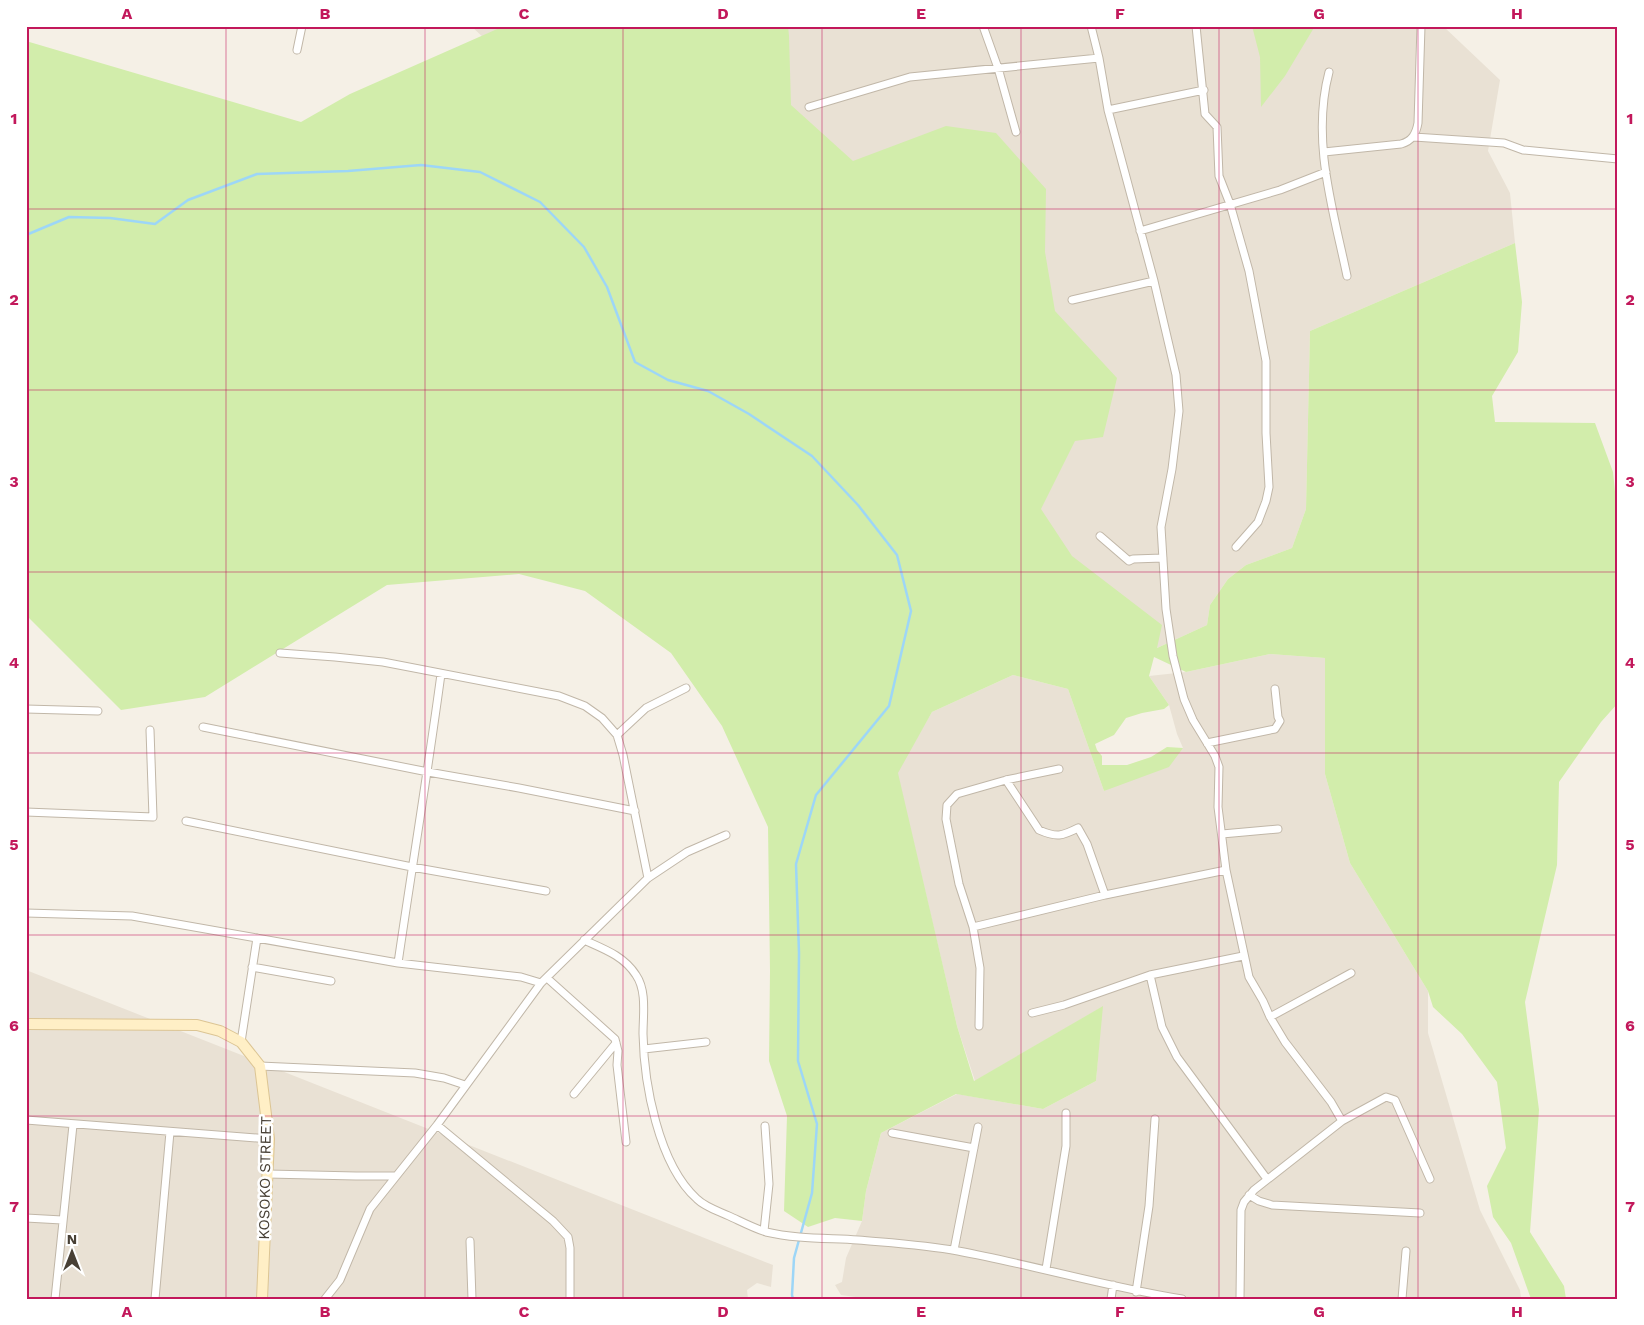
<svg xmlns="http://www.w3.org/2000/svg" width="1644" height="1325" viewBox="0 0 1644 1325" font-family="'Work Sans',sans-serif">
<rect width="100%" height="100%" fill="#f5f0e6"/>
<path fill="#e9e1d4" d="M471 26H1443L1500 80 1488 151 1510 193 1515 243 1310 331 1306 509 1292 548 1246 565 1228 579 1210 605 1207 625 1146 653Z
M1270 654 1325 658V774L1350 863 1428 991V1033L1480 1210 1520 1290 1521 1299H870L841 1295 835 1285 842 1282 846 1258 862 1221 866 1191 881 1133 957 1094 1043 1109 1096 1081 1102 1007 975 1081 957 1026 897 772 932 712 1013 675 1068 689 1104 791 1183 748 1177 734 1169 705 1149 676 1186 672Z
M26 970 773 1265 771 1287 757 1283 747 1290 748 1299H26Z"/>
<path fill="#d2edab" d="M504 26H788L789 36 791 105 853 161 946 126 996 133 1046 189 1045 252 1055 311 1117 378 1103 437 1075 441 1041 509 1072 556 1162 625 1157 648 1207 625 1210 605 1228 579 1246 565 1292 548 1306 509 1310 331 1515 243 1522 302 1518 352 1492 396 1495 422 1595 423 1613 472 1618 521V703L1601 722 1559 782 1557 865 1525 1002 1539 1110 1530 1232 1564 1286 1566 1299H1531L1511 1243 1493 1217 1487 1186 1506 1148 1497 1082 1462 1034 1433 1007 1428 991 1350 863 1325 774V658L1270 654 1186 672 1154 657 1149 676 1169 705 1164 709 1142 713 1126 718 1114 735 1095 744 1097 750 1102 756V765H1127L1151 757 1167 747 1183 748 1169 767 1104 791 1068 689 1013 675 932 712 898 773 957 1026 974 1081 1103 1006 1096 1081 1043 1109 956 1094 881 1133 866 1191 862 1221 835 1218 808 1227 784 1211 787 1116 769 1061 770 971 768 827 722 726 671 653 585 591 519 574 387 585 205 697 121 710 26 615V41L301 122 350 94Z
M1252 26H1315L1285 76 1261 107 1260 57Z"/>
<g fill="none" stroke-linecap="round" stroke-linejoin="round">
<path stroke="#9dd6f7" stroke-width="2.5" d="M26 235 69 217 110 218 155 224 188 200 257 174 348 171 421 165 480 172 540 202 584 247 607 287 635 362 668 380 708 391 749 414 812 456 858 505 897 555 911 611 889 706 816 795 796 864 799 953 798 1061 817 1124 812 1193 794 1258 792 1295 793 1299"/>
<g stroke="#c1b7a8" stroke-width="9">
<path id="street" d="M983 26 998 68 1016 132
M1091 26 1099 58 1108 110 1154 281 1176 375 1179 411 1172 469 1161 527 1166 609 1173 656 1184 699 1193 720 1215 756 1219 767 1218 807 1226 870 1249 977 1263 1001 1270 1017 1285 1042 1331 1102 1342 1121 1254 1190 1244 1202 1241 1210 1240 1299
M1196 26 1205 114 1217 127 1219 176 1230 204 1249 271 1266 361V433L1269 487 1266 501 1258 522 1236 547
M297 50 302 26
M1329 72C1311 140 1333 209 1347 276
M809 107 910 77 1099 58
M1108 110 1204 90
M1414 137 1504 143 1523 150 1618 159
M1324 152 1401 144C1412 141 1416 134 1418 123L1421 26
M1140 231 1280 190 1326 172
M1072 300 1154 281
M1100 536 1129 561 1133 559 1163 558
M280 653 335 657 383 662 559 696 585 706 602 718 617 735 623 755 648 878
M26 709 98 711
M203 727 428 772 519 788 635 811
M617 735 646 708 686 688
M1207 743 1275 729 1280 721 1278 717 1275 689
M1006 780 1039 830C1057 838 1062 836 1078 828L1087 844 1105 895
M26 812 153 817 150 730
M186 821 412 867 546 891
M1222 834 1278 829
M26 913 132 916 398 963 521 977 541 983
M973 927 1105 895 1226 870
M584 940C604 949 624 956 636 975 647 991 643 1015 643 1034 644 1083 658 1164 697 1199 705 1207 718 1211 729 1216 740 1221 753 1228 766 1232 796 1239 827 1238 858 1240 891 1243 925 1245 958 1251 1033 1265 1107 1287 1182 1299
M398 963C412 867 428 771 441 674
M252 967 331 981
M1150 975 1162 1027 1177 1057 1267 1179
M547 978 615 1039 618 1051 617 1065 626 1142
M1032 1013 1064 1005 1150 975 1243 956
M1270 1017 1351 973
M979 1026 980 968 973 927 959 884 946 819 947 805 957 794 1006 780 1059 769
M241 1042 257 938
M644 1049 706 1042
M260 1066 415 1073 444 1078 465 1085
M574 1094 616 1043
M26 1120 269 1139
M1342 1121 1386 1097 1395 1100 1430 1179
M437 1125 553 1221 568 1237 570 1248V1299
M892 1133 974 1148
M268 1174 356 1176H396
M1249 1195 1259 1201 1272 1205 1420 1213
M26 1218 62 1220
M764 1231 769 1184 765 1126
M470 1241 472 1299
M954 1250 978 1127
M1046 1269 1066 1146V1113
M1136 1292 1149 1206 1155 1119
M55 1299 73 1125
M155 1299 170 1132
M325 1299 340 1280 370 1209 437 1125 541 983 648 878 687 852 726 835
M1111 1299 1113 1285
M1402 1299 1406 1251"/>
</g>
<g stroke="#dcc594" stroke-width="12">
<path id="secondary" d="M26 1024 197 1025 220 1031 241 1042 260 1066 269 1139 262 1299"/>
</g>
<use href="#street" stroke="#fff" stroke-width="7"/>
<use href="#secondary" stroke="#ffefc6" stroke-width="10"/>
</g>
<path fill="none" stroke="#c2185b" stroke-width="1" stroke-opacity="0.55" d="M226 26V1299M425 26V1299M623 26V1299M822 26V1299M1021 26V1299M1219 26V1299M1418 26V1299M26 209H1618M26 390H1618M26 572H1618M26 753H1618M26 935H1618M26 1116H1618"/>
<g text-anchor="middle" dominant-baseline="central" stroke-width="5" stroke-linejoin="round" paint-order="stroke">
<g font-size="15" fill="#484035" stroke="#fff">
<text transform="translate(265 1178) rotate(-89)">KOSOKO STREET</text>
</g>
</g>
<rect width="1644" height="1325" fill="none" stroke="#ffffff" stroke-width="55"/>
<g transform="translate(72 1252)" stroke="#ffffff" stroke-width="4" paint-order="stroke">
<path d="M0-4L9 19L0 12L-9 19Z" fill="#484035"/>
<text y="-8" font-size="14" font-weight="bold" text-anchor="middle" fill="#484035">N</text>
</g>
<rect x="28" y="28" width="1588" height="1270" fill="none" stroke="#c2185b" stroke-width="2"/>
<g font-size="16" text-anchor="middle" font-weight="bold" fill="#c2185b">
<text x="127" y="19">A</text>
<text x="325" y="19">B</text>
<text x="524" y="19">C</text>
<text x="723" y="19">D</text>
<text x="921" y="19">E</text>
<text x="1120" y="19">F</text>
<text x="1319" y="19">G</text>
<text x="1517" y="19">H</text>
<text x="14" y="124">1</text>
<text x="1630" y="124">1</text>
<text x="14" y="305">2</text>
<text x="1630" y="305">2</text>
<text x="14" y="487">3</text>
<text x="1630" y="487">3</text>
<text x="14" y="668">4</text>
<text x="1630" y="668">4</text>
<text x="14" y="850">5</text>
<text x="1630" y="850">5</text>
<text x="14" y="1031">6</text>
<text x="1630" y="1031">6</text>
<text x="14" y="1212">7</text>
<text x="1630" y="1212">7</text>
<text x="127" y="1317">A</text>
<text x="325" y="1317">B</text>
<text x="524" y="1317">C</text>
<text x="723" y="1317">D</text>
<text x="921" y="1317">E</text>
<text x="1120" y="1317">F</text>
<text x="1319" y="1317">G</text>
<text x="1517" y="1317">H</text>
</g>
</svg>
